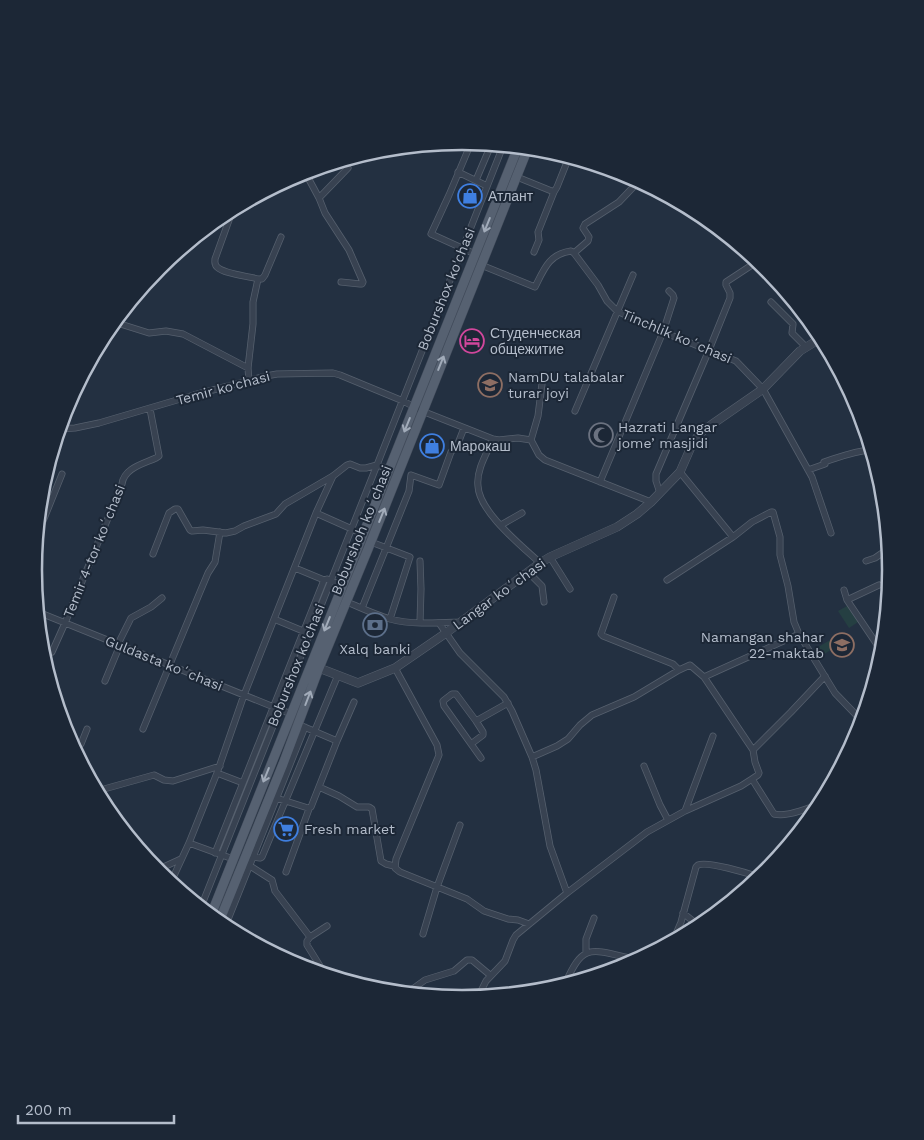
<svg xmlns="http://www.w3.org/2000/svg" width="924" height="1140" viewBox="0 0 924 1140" font-family="'Work Sans',sans-serif">
<rect width="100%" height="100%" fill="#233041"/>
<path fill="#253f42" d="M847 606 858 622 849 628 838 611Z
M830 640 835 647 820 657 815 649Z"/>
<g fill="none" stroke-linecap="round" stroke-linejoin="round">
<g stroke="#56606e" stroke-width="7">
<path id="minor" d="M471 143 449 195 431 234 475 254
M305 172 319 198 325 213 349 250 363 282 362 284H360L341 282
M458 172 487 186
M517 177 554 192
M476 180 491 145
M319 198 348 168
M233 209 215 259C215 263 214 264 217 267 224 274 248 276 258 279
M534 252 539 240 538 232 554 192 557 187 569 157
M574 253 588 241 589 237 583 228 585 224 619 202 639 181
M481 265 535 287C544 269 549 254 571 251L574 253 598 285 607 301 617 311 663 332 736 361 763 389 812 477 831 533
M258 279H262L265 275 281 237
M771 302 793 324 792 333 806 347
M114 322 149 333 166 331 183 334 248 368
M249 381 248 368 253 324V302L258 279
M575 411 633 275
M59 429 75 428 99 423 194 395 266 376 277 374 333 373 340 375 403 401 422 411 493 439 499 440 518 438 531 440 539 455 545 460 651 502
M493 439C487 453 476 470 478 486 479 512 522 546 540 563
M531 440 538 416 542 384
M808 470 825 464 824 462C840 457 854 451 871 450
M680 472 733 537 752 522 771 512H773L780 537V555L788 586 794 622 799 634 835 693 861 720
M600 482 663 332 674 298 673 295 669 291
M660 493 656 481V474L709 350 730 298V293L726 285V282L758 261
M316 513 363 534
M501 525 522 513
M37 536 62 474
M371 542 410 557 390 619
M153 554 169 513 175 509H178L190 530 192 531 203 530 226 533 235 531 244 526 276 514 285 504 333 476 347 465 350 464 360 468H366L377 465 503 146
M550 557 570 589
M420 561 421 589 420 622
M866 561 875 558 888 549
M295 568 324 580
M528 572 542 586 544 602
M667 580 733 537
M879 585 847 600 882 652
M844 590 847 600
M614 597 601 634 603 636 673 664 679 670
M347 602C361 608 376 615 390 619 412 625 438 623 461 622
M362 608 409 491 411 475 439 485 451 452 457 446 464 428
M38 612 291 714
M274 619 303 631
M439 623 460 653 504 697 512 711 532 757 536 770 550 846 567 893
M118 644 131 618 151 607 162 598
M52 652 65 623 122 484C124 468 143 464 156 458L159 456 150 409
M395 668 437 745 439 755 396 859 395 868 400 872 467 899 484 911 508 919 518 920 529 924
M704 677 799 634
M105 681 120 645
M143 729 200 592 208 573 215 562 220 532
M337 741 354 702
M471 744 483 735V732L476 721
M74 748 81 744 87 729
M753 750 791 712 825 676
M532 757 557 746 568 739 580 725 592 715 634 697 679 670 690 665 704 677 753 750 755 762 759 773 758 775 752 779
M481 758 444 706 443 701 452 694H456L476 721 508 703
M644 766 660 805 668 820
M217 773 243 783
M319 787 339 796 357 807H369L372 809 381 861 386 864 394 866
M97 791 154 775 164 780 173 781 220 766
M273 797 308 808 311 807 337 741 302 726
M685 811 713 736
M189 843 233 859
M215 853 324 580 327 579 343 586
M253 857 260 858 262 857 338 675
M247 864 272 880 275 891 310 937 307 941V945L325 974
M157 870 181 859
M286 872 309 809
M171 882 189 843 217 773 244 695 316 513 333 476
M201 907 377 465 389 469
M683 913 699 926
M225 927 305 727
M423 934 437 887 460 825
M310 937 327 926
M673 941 681 922 696 867 698 865C708 861 747 873 759 877
M586 953V939L594 918
M565 984C582 946 588 948 625 957L629 958 632 962
M407 993 425 980 454 971 467 960H472L490 975
M478 997 486 981 505 961 513 940 516 935 567 893 647 832 685 811 741 786 752 779 774 814C786 817 801 810 813 807"/>
</g>
<g stroke="#56606e" stroke-width="9">
<path id="tertiary" d="M319 668 358 683 395 668 446 633 540 563 550 557 617 527 637 514 651 502 680 472 691 447 699 434 711 425 763 389 800 351 821 338
M844 759 863 718
M810 818 813 807 832 782"/>
</g>
<g stroke="#414b5a" stroke-width="10">
<path id="primary" d="M211 915 518 147
M219 922 283 764 319 668 368 549 528 148"/>
</g>
<use href="#minor" stroke="#384251" stroke-width="5.5"/>
<use href="#tertiary" stroke="#384251" stroke-width="8"/>
<use href="#primary" stroke="#566171" stroke-width="9"/>
</g>
<defs><path id="oneway-shaft" d="M-6 0H5M1.5-3L5.5 0L1.5 3" fill="none" stroke-width="1.6" stroke-linecap="round" stroke-linejoin="round" transform="scale(1.25)"/></defs>
<g stroke="#a1abb9">
<use href="#oneway-shaft" transform="translate(487 225) rotate(112)"/>
<use href="#oneway-shaft" transform="translate(441 363) rotate(-68)"/>
<use href="#oneway-shaft" transform="translate(407 425) rotate(112)"/>
<use href="#oneway-shaft" transform="translate(382 515) rotate(-68)"/>
<use href="#oneway-shaft" transform="translate(327 624) rotate(112)"/>
<use href="#oneway-shaft" transform="translate(308 698) rotate(-69)"/>
<use href="#oneway-shaft" transform="translate(266 775) rotate(112)"/>
</g>
<defs>
<g id="shop-ring" transform="scale(1.25)"><circle r="9.5" fill="#1c2736" stroke="#3f7fe0" stroke-width="1.5"/><path d="M-5-2.5h2.3a2.7 3.5 0 0 1 5.4 0H5L5.5 6h-11ZM-1.5-2.5h3a1.5 2.3 0 0 0-3 0Z" fill="#3f7fe0"/></g>
<g id="hotel-ring" transform="scale(1.25)"><circle r="9.5" fill="#1c2736" stroke="#d1479c" stroke-width="1.5"/><path d="M-6-4.5h1.5V1H6V5H4.5V3h-9V5H-6ZM-4 0a1.8 1.8 0 1 1 3.6 0ZM.5 0V-2.5h3Q6-2.5 6 0Z" fill="#d1479c"/></g>
<g id="school-ring" transform="scale(1.25)"><circle r="9.5" fill="#1c2736" stroke="#8d6e63" stroke-width="1.5"/><path d="M0-5L7-2L0 1L-7-2ZM-4 1L0 2.5L4 1V4Q0 6-4 4Z" fill="#8d6e63"/></g>
<g id="mosque-ring" transform="scale(1.25)"><circle r="9.5" fill="#1c2736" stroke="#6b7280" stroke-width="1.5"/><path d="M3.5-4.9A6 6 0 1 0 3.5 4.9A5 5 0 1 1 3.5-4.9Z" fill="#6b7280"/></g>
<g id="bank-ring" transform="scale(1.25)"><circle r="9.5" fill="#1c2736" stroke="#5c6f8a" stroke-width="1.5"/><path d="M-6-4H6V4H-6ZM0-2.3a2.3 2.3 0 1 0 0 4.6a2.3 2.3 0 1 0 0-4.6Z" fill="#5c6f8a"/></g>
<g id="supermarket-ring" transform="scale(1.25)"><circle r="9.5" fill="#1c2736" stroke="#3f7fe0" stroke-width="1.5"/><path d="M-6-5.5h2.5l.6 2H6L4.5 2H-2.5L-4.4-4H-6ZM-1.5 3.2a1.3 1.3 0 1 0 .1 0ZM3 3.2a1.3 1.3 0 1 0 .1 0Z" fill="#3f7fe0"/></g>
</defs>
<g fill-rule="evenodd">
<use href="#shop-ring" x="470" y="196"/>
<use href="#hotel-ring" x="472" y="341"/>
<use href="#school-ring" x="490" y="385"/>
<use href="#mosque-ring" x="601" y="435"/>
<use href="#shop-ring" x="432" y="446"/>
<use href="#bank-ring" x="375" y="625"/>
<use href="#school-ring" x="842" y="645"/>
<use href="#supermarket-ring" x="286" y="829"/>
</g>
<g text-anchor="middle" dominant-baseline="central" stroke-width="4" stroke-linejoin="round" paint-order="stroke">
<g font-size="14" fill="#b4bdcb" stroke="#1c2736" text-anchor="start">
<text x="488" y="196">Атлант</text>
<text x="490" y="333">Студенческая<tspan x="490" dy="16">общежитие</tspan></text>
<text x="508" y="377">NamDU talabalar<tspan x="508" dy="16">turar joyi</tspan></text>
<text x="618" y="427">Hazrati Langar<tspan x="618" dy="16">jome’ masjidi</tspan></text>
<text x="450" y="446">Марокаш</text>
<text x="824" y="637" text-anchor="end">Namangan shahar<tspan x="824" dy="16">22-maktab</tspan></text>
<text x="375" y="649" text-anchor="middle">Xalq banki</text>
<text x="304" y="829">Fresh market</text>
</g>
<g font-size="14" fill="#b4bdcb" stroke="#1c2736">
<text transform="translate(446 289) rotate(-68)">Boburshox ko'chasi</text>
<text transform="translate(677 336) rotate(23)">Tinchlik koʻchasi</text>
<text transform="translate(223 388) rotate(-15)">Temir ko'chasi</text>
<text transform="translate(361 530) rotate(-68)">Boburshoh koʻchasi</text>
<text transform="translate(94 551) rotate(-68)">Temir 4-tor koʻchasi</text>
<text transform="translate(499 594) rotate(-36)">Langar koʻchasi</text>
<text transform="translate(164 663) rotate(22)">Guldasta koʻchasi</text>
<text transform="translate(296 665) rotate(-68)">Boburshox ko'chasi</text>
</g>
</g>
<path d="M0 0H924V1140H0ZM42 570a420 420 0 1 1 840 0a420 420 0 1 1-840 0Z" fill="#1c2736" fill-rule="evenodd"/>
<path fill="none" stroke="#b4bdcb" stroke-width="2.5" d="M42 570a420 420 0 1 1 840 0a420 420 0 1 1-840 0Z"/>
<path d="M18 1115v8h156v-8" fill="none" stroke="#b4bdcb" stroke-width="2.5"/>
<text x="25" y="1115" font-size="15" fill="#b4bdcb" stroke="#1c2736" stroke-width="4" paint-order="stroke">200 m</text>
</svg>
